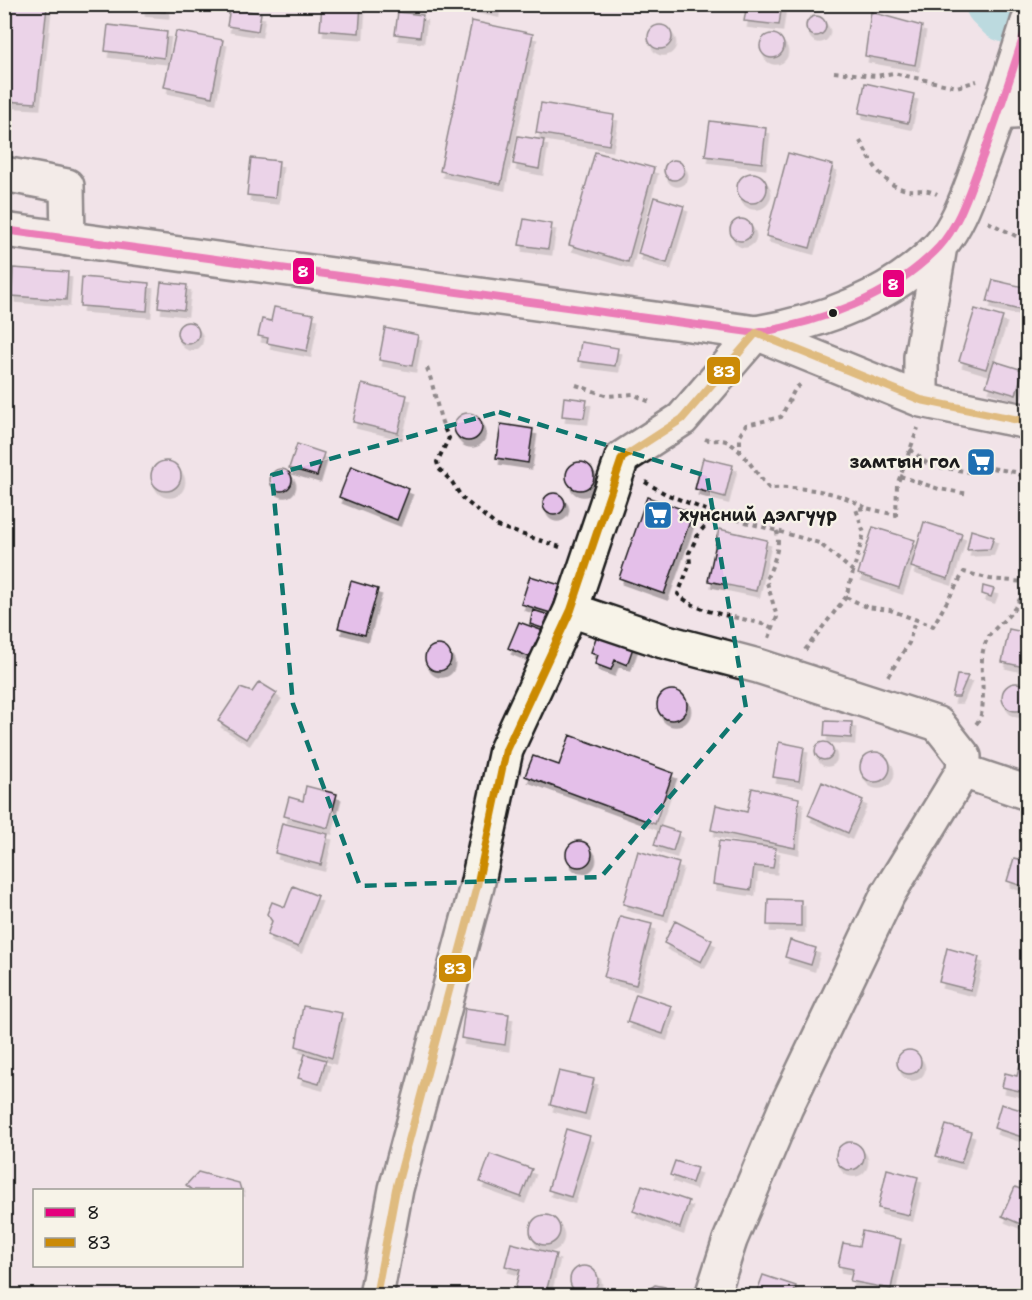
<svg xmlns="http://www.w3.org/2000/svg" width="1032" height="1300" viewBox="0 0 1032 1300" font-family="'Shantell Sans',sans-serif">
<defs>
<filter id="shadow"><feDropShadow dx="3.5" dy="6" stdDeviation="0" flood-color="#0004"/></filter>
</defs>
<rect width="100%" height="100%" fill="#f1e3e8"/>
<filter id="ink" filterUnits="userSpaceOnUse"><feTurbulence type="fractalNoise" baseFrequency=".0167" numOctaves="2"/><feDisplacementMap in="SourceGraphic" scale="12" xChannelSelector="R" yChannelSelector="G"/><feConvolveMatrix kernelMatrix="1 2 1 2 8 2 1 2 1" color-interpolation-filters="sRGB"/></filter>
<g filter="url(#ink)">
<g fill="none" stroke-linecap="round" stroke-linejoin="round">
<path stroke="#7dced6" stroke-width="50" d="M990 4 1002 16 1028 26"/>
</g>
<path fill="#e4bfe9" stroke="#1c1c1c" stroke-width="1.5" filter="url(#shadow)" d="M6 4 47 7 36 103 4 101Z
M142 4H166L165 12 142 10Z
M322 4H361L359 33 320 30Z
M461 4H496L495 11Z
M747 4H782L779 25 744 21Z
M230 8 261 13 258 31 227 26Z
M398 12 423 15 420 37 395 34Z
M871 12 922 26 915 65 865 56Z
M806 26a10 10 0 1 1 20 0a10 10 0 1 1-20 0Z
M472 21 533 34 501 184 440 171Z
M108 25 167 32 164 58 105 51Z
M648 37a12 12 0 1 1 24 0a12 12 0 1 1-24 0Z
M176 31 223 40 212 97 164 87Z
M760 46a12 12 0 1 1 24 0a12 12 0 1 1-24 0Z
M865 83 914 94 908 123 859 113Z
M541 103 614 115 609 145 536 133Z
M710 121 766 128 762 163 705 156Z
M518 136 544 140 539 169 513 164Z
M595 152 654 168 628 262 569 245Z
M788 153 833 165 810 248 766 236Z
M251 158 279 161 275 198 247 195Z
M664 170a10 10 0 1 1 20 0a10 10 0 1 1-20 0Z
M737 188a15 15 0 1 1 30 0a15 15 0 1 1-30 0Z
M654 197 684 206 667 263 638 254Z
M524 219 552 224 548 249 519 245Z
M730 230a11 11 0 1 1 22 0a11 11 0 1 1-22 0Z
M13 268 68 272 66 300 12 296Z
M82 277 149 283 147 311 80 306Z
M993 280 1028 288 1024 311 987 302Z
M161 282 187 285 184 310 158 307Z
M274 307 314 314 307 351 267 343 268 338 258 336 262 319 271 321Z
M975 309 1003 317 986 369 959 361Z
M177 333a11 11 0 1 1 22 0a11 11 0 1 1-22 0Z
M385 328 418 335 412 366 379 360Z
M581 342 618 348 615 366 578 361Z
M994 361 1023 370 1016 395 986 386Z
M362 384 407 395 398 433 353 422Z
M564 397 587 400 584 418 562 416Z
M454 427a14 14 0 1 1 28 0a14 14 0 1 1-28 0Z
M501 424 533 429 528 463 496 458Z
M297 444 324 453 317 476 289 468Z
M703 458 733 465 725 497 695 489Z
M151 476a15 15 0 1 1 30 0a15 15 0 1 1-30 0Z
M566 476a14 14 0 1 1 28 0a14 14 0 1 1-28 0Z
M351 466 409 489 397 520 339 497Z
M270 480a11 11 0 1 1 22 0a11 11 0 1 1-22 0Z
M543 504a11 11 0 1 1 22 0a11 11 0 1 1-22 0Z
M647 497 693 513 664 594 619 578Z
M924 522 962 534 948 579 911 567Z
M873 527 915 540 899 588 858 574Z
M719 529 767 540 756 591 708 581Z
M971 530 994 537 990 549 967 550Z
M530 576 560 585 551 613 521 604Z
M351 581 378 589 365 635 338 628Z
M983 586 994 589 991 597 982 594Z
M533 610 552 616 548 630 530 624Z
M519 622 546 632 534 659 508 648Z
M1009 629 1028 633V668L1002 662Z
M598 632 634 645 627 665 615 660 611 670 595 664 598 655 591 652Z
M425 658a13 13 0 1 1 26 0a13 13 0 1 1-26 0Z
M957 675 968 676 959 697H952Z
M259 682 277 693 246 739 218 721 240 688 252 692Z
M1002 697a14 14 0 1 1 28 0a14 14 0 1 1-28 0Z
M657 705a15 15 0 1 1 30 0a15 15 0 1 1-30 0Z
M825 721 852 722 851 738 824 736Z
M570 735 673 773 655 824 525 776 533 756 559 765Z
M815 751a9 9 0 1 1 18 0a9 9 0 1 1-18 0Z
M779 742 804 747 799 781 773 777Z
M860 767a15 15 0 1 1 30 0a15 15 0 1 1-30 0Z
M822 782 863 800 848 833 808 815Z
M306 786 337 794 328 828 284 816 289 797 303 801Z
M752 788 799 798 795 848 711 830 716 805 747 812Z
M282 823 328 834 321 865 275 853Z
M660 826 679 832 673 851 654 845Z
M566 854a13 13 0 1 1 26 0a13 13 0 1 1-26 0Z
M719 841 776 848 773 868 754 866 751 890 713 884Z
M638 851 679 863 664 915 623 904Z
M1014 858 1028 861V888L1007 881Z
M293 886 318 896 298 947 267 935 272 921 267 914 272 902 285 907Z
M768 899 801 900V926L767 925Z
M620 916 652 924 636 985 604 977Z
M675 921 712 940 701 962 664 943Z
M790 940 816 948 811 965 785 957Z
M947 948 979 957 971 990 939 982Z
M636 994 672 1006 663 1034 627 1022Z
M303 1006 342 1013 332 1058 296 1046Z
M465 1008 509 1014 505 1045 461 1038Z
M1024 1050 1028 1051V1093L1002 1087 1005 1073 1017 1076Z
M897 1062a12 12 0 1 1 24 0a12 12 0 1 1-24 0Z
M305 1054 326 1060 319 1084 298 1078Z
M559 1071 594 1079 585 1114 550 1105Z
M1001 1104 1028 1112 1025 1138 994 1128Z
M946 1125 971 1132 961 1163 936 1156Z
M566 1129 590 1136 571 1197 548 1190Z
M836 1156a14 14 0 1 1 28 0a14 14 0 1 1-28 0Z
M490 1154 532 1169 521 1197 480 1182Z
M675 1161 697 1168 692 1183 670 1175Z
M887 1169 918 1177 909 1215 878 1208Z
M198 1172 239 1183 241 1190H192L186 1185Z
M642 1185 689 1201 680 1228 633 1211Z
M1015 1187 1028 1192 1025 1226 1002 1216Z
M530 1230a15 15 0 1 1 30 0a15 15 0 1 1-30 0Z
M862 1231 901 1239 891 1289 850 1281 853 1269 838 1266 843 1243 859 1246Z
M511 1243 556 1254 545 1296 515 1289 520 1270 505 1266Z
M570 1280a14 14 0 1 1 28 0a14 14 0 1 1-28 0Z
M763 1275 796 1286 793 1296 756 1294Z
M655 1285 665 1287 672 1296H644L647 1290Z"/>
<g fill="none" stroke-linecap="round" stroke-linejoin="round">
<g stroke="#1c1c1c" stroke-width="38">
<path id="street" d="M998 113 1028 111
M4 174 67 186 68 239
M571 610 663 641 758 666 938 724 964 757 963 771 888 894 786 1107 730 1240 712 1296
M963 771 1028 793
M376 1296 396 1189 477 886 506 750 571 610 622 458 682 419 756 333"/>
</g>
<g stroke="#1c1c1c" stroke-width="38">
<path id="secondary" d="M4 230 756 333C821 322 892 297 939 247 957 227 967 198 976 174 996 124 1012 73 1028 22
M756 333 921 400 1028 422
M921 400V357L940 246"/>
</g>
<path stroke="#1c1c1c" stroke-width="4" stroke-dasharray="4.5 4.5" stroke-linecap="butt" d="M834 72 876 76 893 73 957 87 977 81
M860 141C869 157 881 182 900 188 912 193 924 187 937 194
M988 222 1028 242
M427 368C436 391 437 417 449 438L437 462 439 469 452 482 462 498 497 526 560 547
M576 385 608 396 633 394 652 403
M705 439C712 442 721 438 728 442 746 453 755 473 769 488 802 487 837 490 866 508
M910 449 929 465 969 472 985 467 1015 472 1028 479
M740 453V435L746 425 781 417 795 389 802 383
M900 476 939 489 969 494
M645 482 666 494 711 512 819 543 854 572
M716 513 699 533 689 553 690 564 678 594C701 617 743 615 773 628
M846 597 867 607 890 610 933 626 964 572 990 579 1025 582
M769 638 777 617 766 579C773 566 782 544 776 529
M805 650 846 597 864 533 856 509 866 508 896 515 897 485 918 428
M888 676 909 643 915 620
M976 724C990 709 977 669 984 647 989 628 1009 620 1018 603 1022 595 1024 585 1028 577"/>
<use href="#street" stroke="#f7f3e8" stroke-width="33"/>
<use href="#secondary" stroke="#f7f3e8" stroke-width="33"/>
<g stroke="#f7f3e8" stroke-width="12">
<path id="bus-1" d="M4 230 756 333C821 322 892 297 939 247 957 227 967 198 976 174 996 124 1012 73 1028 22"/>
</g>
<g stroke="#f7f3e8" stroke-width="12">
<path id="bus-2" d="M376 1296 396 1189 477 886 506 750 571 610 622 458 682 419 756 333 921 400 1028 422"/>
</g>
<use href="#bus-1" stroke="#e5007d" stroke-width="8"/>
<use href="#bus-2" stroke="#cb8a06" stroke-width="8"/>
</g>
</g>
<path d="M0 0H1032V1300H0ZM499 412 707 476 746 708 601 877 360 886 293 704 272 475Z" fill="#f1e3e8" fill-opacity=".55" fill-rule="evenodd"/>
<path fill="none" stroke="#0f766e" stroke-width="4.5" stroke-dasharray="12 8" stroke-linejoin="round" d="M499 412 707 476 746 708 601 877 360 886 293 704 272 475Z"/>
<defs>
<g id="supermarket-square" transform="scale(1.5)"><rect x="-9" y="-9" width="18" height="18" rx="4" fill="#1f6fb2" stroke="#f7f3e8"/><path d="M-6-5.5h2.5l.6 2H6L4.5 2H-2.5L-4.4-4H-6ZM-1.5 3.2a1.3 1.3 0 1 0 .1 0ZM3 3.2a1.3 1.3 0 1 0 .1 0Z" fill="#fff"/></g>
</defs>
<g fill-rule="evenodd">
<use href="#supermarket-square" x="981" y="462"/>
<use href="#supermarket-square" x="658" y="515"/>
</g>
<circle fill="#1c1c1c" stroke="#f7f3e8" stroke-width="2" cx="833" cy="313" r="5"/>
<g text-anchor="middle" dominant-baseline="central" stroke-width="4.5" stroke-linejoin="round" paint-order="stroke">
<g font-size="18" font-weight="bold" fill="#1c1c1c" stroke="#f7f3e8" text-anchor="end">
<text x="960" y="462">замтын гол</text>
<text x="679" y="515" text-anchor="start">хүнсний дэлгүүр</text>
</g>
</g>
<g stroke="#f7f3e8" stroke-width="2">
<rect x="292" y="257" width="23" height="28" rx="6" fill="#e5007d"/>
<rect x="882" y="269" width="23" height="29" rx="6" fill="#e5007d"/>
<rect x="706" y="356" width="35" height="29" rx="6" fill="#cb8a06"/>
<rect x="438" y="954" width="34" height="29" rx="6" fill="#cb8a06"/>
</g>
<g font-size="16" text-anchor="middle" font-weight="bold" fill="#fff">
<text x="303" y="277">8</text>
<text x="893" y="290">8</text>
<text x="724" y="377">83</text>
<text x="455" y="974">83</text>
</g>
<rect width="1032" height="1300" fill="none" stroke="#f7f3e8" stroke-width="24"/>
<rect x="12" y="12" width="1008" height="1276" fill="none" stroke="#1c1c1c" stroke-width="2" filter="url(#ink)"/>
<rect x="33" y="1189" width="210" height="78" fill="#f7f3e8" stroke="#9f9d96" stroke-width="1.5"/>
<rect x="45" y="1208" width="30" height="9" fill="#e5007d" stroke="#9f9d96" stroke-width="1.5"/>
<text x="87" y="1219" font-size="18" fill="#1c1c1c">8</text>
<rect x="45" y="1238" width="30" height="9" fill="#cb8a06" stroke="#9f9d96" stroke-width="1.5"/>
<text x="87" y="1249" font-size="18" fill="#1c1c1c">83</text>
</svg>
